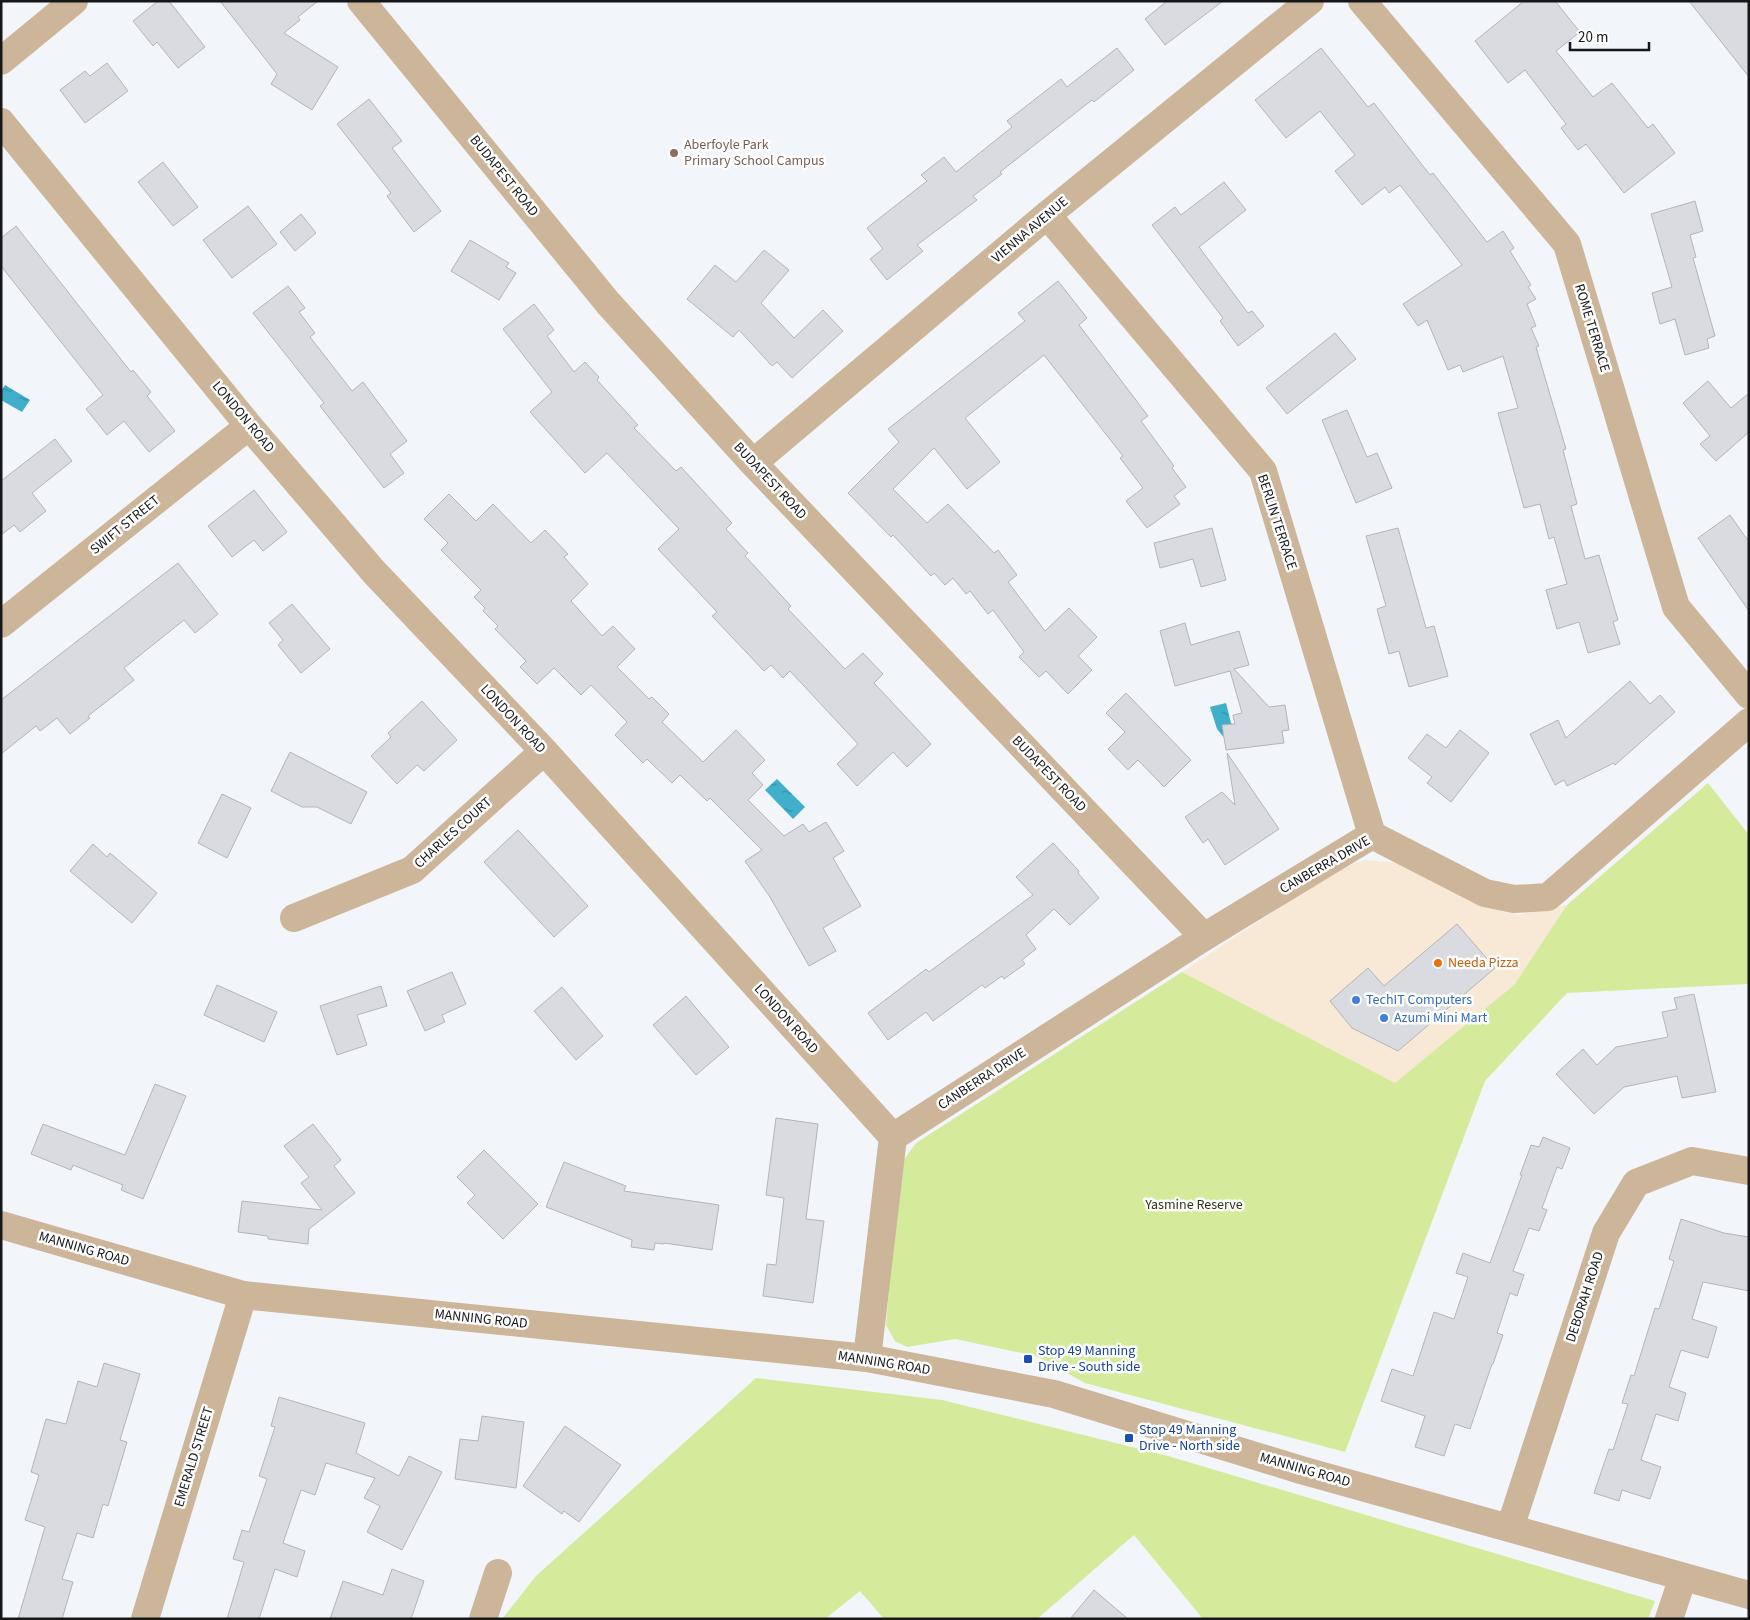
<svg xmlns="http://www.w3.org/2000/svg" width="1750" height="1620" viewBox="0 0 1750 1620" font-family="'Source Sans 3',sans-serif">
<defs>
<pattern id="water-ripples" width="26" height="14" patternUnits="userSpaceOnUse" patternTransform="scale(1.25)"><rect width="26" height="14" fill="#40afcc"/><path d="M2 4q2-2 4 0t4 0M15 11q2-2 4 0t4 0" fill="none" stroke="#358da5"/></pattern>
</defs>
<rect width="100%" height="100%" fill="#f2f5fa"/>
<path fill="#f8e8d6" d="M1365 860 1397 863 1478 904 1517 915 1567 905 1514 985 1395 1084 1182 972 1333 872Z"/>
<path fill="#d4eb9b" d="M1708 783 1749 835V984L1567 993 1485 1081 1345 1452 1085 1383 1036 1356 955 1339 907 1347 895 1341 886 1325 899 1166 916 1143 1182 972 1395 1083 1514 985 1567 905Z
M756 1378 942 1400 1168 1456 1655 1601 1648 1619H1203L1134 1535 1037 1619H884L860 1591 825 1619H502L536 1576Z"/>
<path fill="url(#water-ripples)" d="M5 385 30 400 22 412 1 400V391Z
M1226 703 1231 723 1237 729 1226 740 1217 729 1210 707Z
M777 779 805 807 793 819 765 790Z"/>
<path fill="#d9dbe0" stroke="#b3b5ba" d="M158 1H169L205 47 178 68 157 42 153 46 133 21Z
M220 1H318L298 17 300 20 284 33 338 67 312 110 271 84 277 74Z
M1167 1H1223L1165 45 1145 19Z
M1524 1H1555L1580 32 1556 51 1593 97 1612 83 1648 128 1653 124 1675 153 1624 193 1586 144 1578 150 1561 128 1566 124 1525 70 1508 83 1475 41Z
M1689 1H1749V77Z
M1117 48 1134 70 1094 102 1092 100 1000 172 1002 174 973 196 977 200 917 245 923 251 887 280 870 259 883 249 867 228 927 181 921 175 944 157 956 172 1012 127 1007 121 1061 79 1067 87Z
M1321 48 1368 107 1374 103 1430 175 1433 173 1487 242 1503 231 1514 248 1510 251 1531 285 1528 287 1536 299 1527 304 1536 326 1531 328 1539 346 1536 347 1566 449 1563 450 1577 504 1571 506 1585 559 1599 555 1618 620 1613 622 1620 644 1588 653 1579 622 1557 629 1546 590 1567 584 1554 537 1549 539 1540 504 1524 508 1498 413 1518 408 1503 356 1463 372 1460 365 1448 370 1427 320 1418 326 1403 304 1462 265 1400 185 1389 193 1385 187 1362 205 1335 171 1355 155 1320 111 1286 138 1255 100Z
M107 63 128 91 85 123 60 90 85 71 90 76Z
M369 99 402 141 392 148 441 211 414 232 387 196 391 193 337 124Z
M163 162 198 207 173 226 138 182Z
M1224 182 1246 210 1199 247 1248 313 1252 311 1264 326 1238 346 1220 321 1223 318 1152 225 1175 207 1181 215Z
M1695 201 1703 231 1690 235 1696 257 1693 258 1715 336 1707 339 1709 348 1685 355 1675 319 1660 324 1652 293 1672 287 1651 214Z
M248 206 277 244 232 278 203 240Z
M301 214 316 233 295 251 280 232Z
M16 226 131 372 133 370 151 392 147 396 175 431 149 452 124 421 107 435 86 409 103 395 1 266V238Z
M470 240 509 263 506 267 516 273 499 300 451 271Z
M764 250 789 270 761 303 794 338 823 310 843 331 792 378 777 362 772 366 739 330 733 337 687 299 715 265 736 282Z
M1058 281 1087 318 1079 325 1148 416 1141 421 1174 466 1172 468 1186 487 1174 496 1180 504 1147 528 1126 501 1143 488 1120 458 1123 456 1044 355 965 418 1000 462 967 489 934 448 893 489 927 523 948 504 994 553 998 550 1017 575 1008 582 1045 631 1069 608 1097 637 1078 656 1092 670 1068 694 1046 671 1039 677 1019 657 1024 652 993 610 988 614 970 591 966 594 953 578 945 585 934 573 931 576 893 535 891 537 848 493 899 442 888 429 1025 321 1018 313Z
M288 286 305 308 299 312 315 333 310 337 352 391 363 382 407 441 390 454 404 473 384 488 320 406 324 403 253 313Z
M534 304 554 330 547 336 574 372 585 362 599 377 597 380 638 425 634 428 676 471 681 467 703 491 732 523 726 529 748 553 745 556 791 606 788 609 845 669 863 653 883 674 874 683 931 744 907 767 893 752 857 786 837 764 858 744 790 671 783 678 771 665 764 671 712 616 717 612 658 549 679 529 607 453 585 473 530 412 552 392 503 329Z
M1335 333 1356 359 1287 414 1266 388Z
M1708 381 1731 408 1749 393V432L1716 461 1700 444 1710 436 1683 403Z
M1347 410 1367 457 1377 453 1392 488 1356 503 1322 420Z
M55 439 72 461 32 493 46 511 20 532 14 525 1 535V481Z
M254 490 287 532 263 551 254 540 232 557 208 526Z
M449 494 476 521 493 504 531 543 545 530 568 554 564 557 588 584 571 601 602 636 613 626 635 649 617 667 649 699 652 697 669 714 662 722 703 762 736 730 765 760 752 773 763 785 748 800 784 836 803 824 809 832 826 822 844 851 833 858 861 906 823 928 836 951 809 966 770 897 745 861 762 850 710 798 707 801 680 775 672 783 647 759 643 763 615 735 627 722 591 685 581 695 554 668 537 684 520 667 526 661 495 629 498 626 483 611 485 608 474 597 481 590 441 550 448 543 424 519Z
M1730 515 1749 542V611L1698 538Z
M1212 528 1226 580 1201 587 1193 559 1160 568 1154 543Z
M1398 528 1426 628 1434 626 1448 676 1409 687 1399 651 1389 654 1377 609 1386 606 1366 536Z
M178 563 218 614 195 633 184 620 124 668 134 680 88 716 90 718 70 734 57 718 40 731 36 726 1 754V700Z
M292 604 330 649 301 673 278 645 283 640 269 623Z
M1185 623 1191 645 1239 631 1249 665 1234 669 1269 707 1285 705 1289 730 1282 731 1284 743 1226 750 1222 725 1235 724 1233 715 1242 713 1230 671 1175 686 1160 631Z
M1630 681 1650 704 1660 695 1675 712 1615 765 1614 763 1567 786 1564 780 1555 785 1530 734 1558 720 1566 738Z
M1126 693 1191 760 1164 787 1138 760 1128 770 1108 749 1125 732 1106 713Z
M422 701 457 740 424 771 417 765 397 784 371 756 391 737 388 733Z
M1460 730 1489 753 1451 802 1427 783 1432 777 1408 758 1427 734 1446 748Z
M290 752 367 792 351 824 317 807H302L271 791Z
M1227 753 1279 829 1225 865 1208 839 1203 843 1185 817 1222 792 1235 805Z
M222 794 251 808 227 858 198 843Z
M518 830 588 906 554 937 484 862Z
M1053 843 1079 871 1078 873 1099 898 1070 925 1054 909 1026 935 1036 949 1022 960 1025 964 1004 979 1002 976 985 988 982 985 933 1021 926 1012 888 1040 868 1013 926 969 929 972 1033 895 1016 877Z
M93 844 107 857 110 853 157 893 132 923 70 871Z
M1457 924 1495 968 1398 1051 1352 1028 1330 1001 1368 968 1384 986Z
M452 972 466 1004 442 1015 445 1022 425 1031 407 991Z
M217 985 277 1012 264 1042 204 1015Z
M381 986 387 1006 357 1015 367 1045 337 1055 320 1006Z
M562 987 603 1036 576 1060 534 1011Z
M1694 994 1716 1092 1682 1098 1677 1076 1624 1087 1594 1114 1556 1074 1583 1049 1597 1065 1616 1047 1668 1037 1662 1012 1677 1009 1674 998Z
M686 996 729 1047 696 1075 653 1025Z
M155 1084 186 1096 143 1199 121 1190 123 1185 73 1165 71 1170 31 1154 43 1124 125 1155Z
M776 1118 818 1124 806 1219 824 1221 813 1303 763 1296 767 1264 776 1265 784 1198 766 1195Z
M313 1124 341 1160 334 1166 355 1193 309 1229 308 1244 268 1239V1236L238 1232 242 1201 322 1210 301 1183 309 1177 284 1146Z
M1543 1137 1570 1148 1562 1169 1557 1167 1542 1208 1547 1210 1539 1231 1529 1228 1513 1271 1524 1275 1517 1296 1510 1293 1497 1333 1503 1335 1493 1364H1492L1470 1429 1455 1424 1444 1456 1415 1447 1425 1416 1381 1401 1392 1369 1413 1376 1434 1312 1454 1319 1468 1277 1456 1273 1463 1253 1490 1263 1522 1175H1520L1531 1145 1539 1147Z
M484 1150 538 1204 503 1239 467 1203 475 1195 457 1177Z
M564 1162 626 1186 624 1191 719 1205 712 1250 664 1243V1244L655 1243 654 1250 631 1247 632 1240 546 1207Z
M1681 1219 1724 1233 1749 1237V1291L1703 1282 1692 1319 1717 1327 1708 1358 1681 1350 1669 1387 1686 1393 1678 1421 1656 1414 1641 1460 1661 1467 1650 1499 1622 1490 1619 1501 1594 1493 1609 1449 1613 1450 1628 1404 1622 1403 1631 1375 1634 1376 1655 1308 1659 1309 1674 1261 1669 1259Z
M104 1363 140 1374 120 1440 127 1442 108 1506 103 1504 93 1538 77 1533 62 1579 73 1582 62 1619H18L45 1527 25 1520 39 1475 31 1472 46 1419 66 1424 78 1381 97 1387Z
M279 1397 365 1423 356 1453 399 1476 409 1456 442 1472 402 1550 367 1532 380 1506 364 1498 375 1478 326 1463 315 1495 301 1490 283 1543 305 1551 297 1577 275 1569 259 1619H227L244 1562 233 1559 242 1530 249 1532 267 1479 259 1476 275 1427 271 1426Z
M482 1416 524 1422 516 1488 455 1479 460 1439 478 1441Z
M565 1426 621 1465 579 1522 564 1511 562 1514 523 1486Z
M392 1569 424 1581 411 1619H330L343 1581 383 1595Z
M1094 1590 1128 1619H1070Z"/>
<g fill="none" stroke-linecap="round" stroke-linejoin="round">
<path stroke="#ccb598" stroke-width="28" d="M361 1 608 303 753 463 1204 937
M1362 1 1567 244 1676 607 1749 695
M1 61 74 1
M1 122 249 426 374 572 544 751 893 1137 867 1358
M1047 215 1263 471 1372 835
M753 463 1047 215 1310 1
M1 624 249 426
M1372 835 1485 893 1514 899 1548 897 1749 722
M294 918 412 870 544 751
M893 1137 1204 937 1372 835
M1510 1528 1606 1233 1636 1183 1692 1161 1749 1171
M145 1619 243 1295
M483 1619 498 1573
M1669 1619 1683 1577"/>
<path stroke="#ccb598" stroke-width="28" d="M1 1225 243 1295 867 1358 1054 1394 1301 1470 1749 1595"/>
</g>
<circle fill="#8d6e63" stroke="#fff" stroke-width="2" cx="674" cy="153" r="5"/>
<circle fill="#e8710a" stroke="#fff" stroke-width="2" cx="1438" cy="963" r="5"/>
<g fill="#3f7fe0" stroke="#fff" stroke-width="2">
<circle cx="1356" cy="1000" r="5"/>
<circle cx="1384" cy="1018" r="5"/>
</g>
<g fill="#1a4fb4" stroke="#fff" stroke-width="2">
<rect x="1023" y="1354" width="10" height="10" rx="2.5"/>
<rect x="1124" y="1433" width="10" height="10" rx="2.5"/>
</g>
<g text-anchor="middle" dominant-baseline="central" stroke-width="5" stroke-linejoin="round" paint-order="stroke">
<g font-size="14" fill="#785e54" stroke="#fff" text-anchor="start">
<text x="684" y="145">Aberfoyle Park<tspan x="684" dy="16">Primary School Campus</tspan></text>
</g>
<g font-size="14" fill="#161719" stroke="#fff">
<text transform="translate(504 176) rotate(51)">BUDAPEST ROAD</text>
<text transform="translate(1030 230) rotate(-40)">VIENNA AVENUE</text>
<text transform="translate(1592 328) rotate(73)">ROME TERRACE</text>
<text transform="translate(243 417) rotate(50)">LONDON ROAD</text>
<text transform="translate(770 481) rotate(47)">BUDAPEST ROAD</text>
<text transform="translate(1277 522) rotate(72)">BERLIN TERRACE</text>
<text transform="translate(125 525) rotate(-39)">SWIFT STREET</text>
<text transform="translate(513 719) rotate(47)">LONDON ROAD</text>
<text transform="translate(1049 774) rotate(46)">BUDAPEST ROAD</text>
<text transform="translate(453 833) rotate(-42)">CHARLES COURT</text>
<text transform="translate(1325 865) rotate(-30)">CANBERRA DRIVE</text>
<text transform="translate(786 1019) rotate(48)">LONDON ROAD</text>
<text transform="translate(982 1079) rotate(-33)">CANBERRA DRIVE</text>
<text transform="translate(84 1249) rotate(16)">MANNING ROAD</text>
<text transform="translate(1585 1297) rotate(-72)">DEBORAH ROAD</text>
<text transform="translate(481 1319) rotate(6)">MANNING ROAD</text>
<text transform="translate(884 1363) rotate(9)">MANNING ROAD</text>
<text transform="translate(194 1457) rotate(-73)">EMERALD STREET</text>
<text transform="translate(1305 1470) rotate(16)">MANNING ROAD</text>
</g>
<g font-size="14" fill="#c56008" stroke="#fff" text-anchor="start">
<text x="1448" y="963">Needa Pizza</text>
</g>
<g font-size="14" fill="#366cbe" stroke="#fff" text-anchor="start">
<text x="1366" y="1000">TechIT Computers</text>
<text x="1394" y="1018">Azumi Mini Mart</text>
</g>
<g font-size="14" fill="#2e3614" stroke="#fff">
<text x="1194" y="1205">Yasmine Reserve</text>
</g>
<g font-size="14" fill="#164399" stroke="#fff" text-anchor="start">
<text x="1038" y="1351">Stop 49 Manning<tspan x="1038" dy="16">Drive - South side</tspan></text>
<text x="1139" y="1430">Stop 49 Manning<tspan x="1139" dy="16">Drive - North side</tspan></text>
</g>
</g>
<rect width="1750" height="1620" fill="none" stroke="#161719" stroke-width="5"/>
<path d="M1570 42v8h79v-8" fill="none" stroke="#161719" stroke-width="2.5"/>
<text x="1578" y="42" font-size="15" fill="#161719" stroke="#ffffff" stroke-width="4" paint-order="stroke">20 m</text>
</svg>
